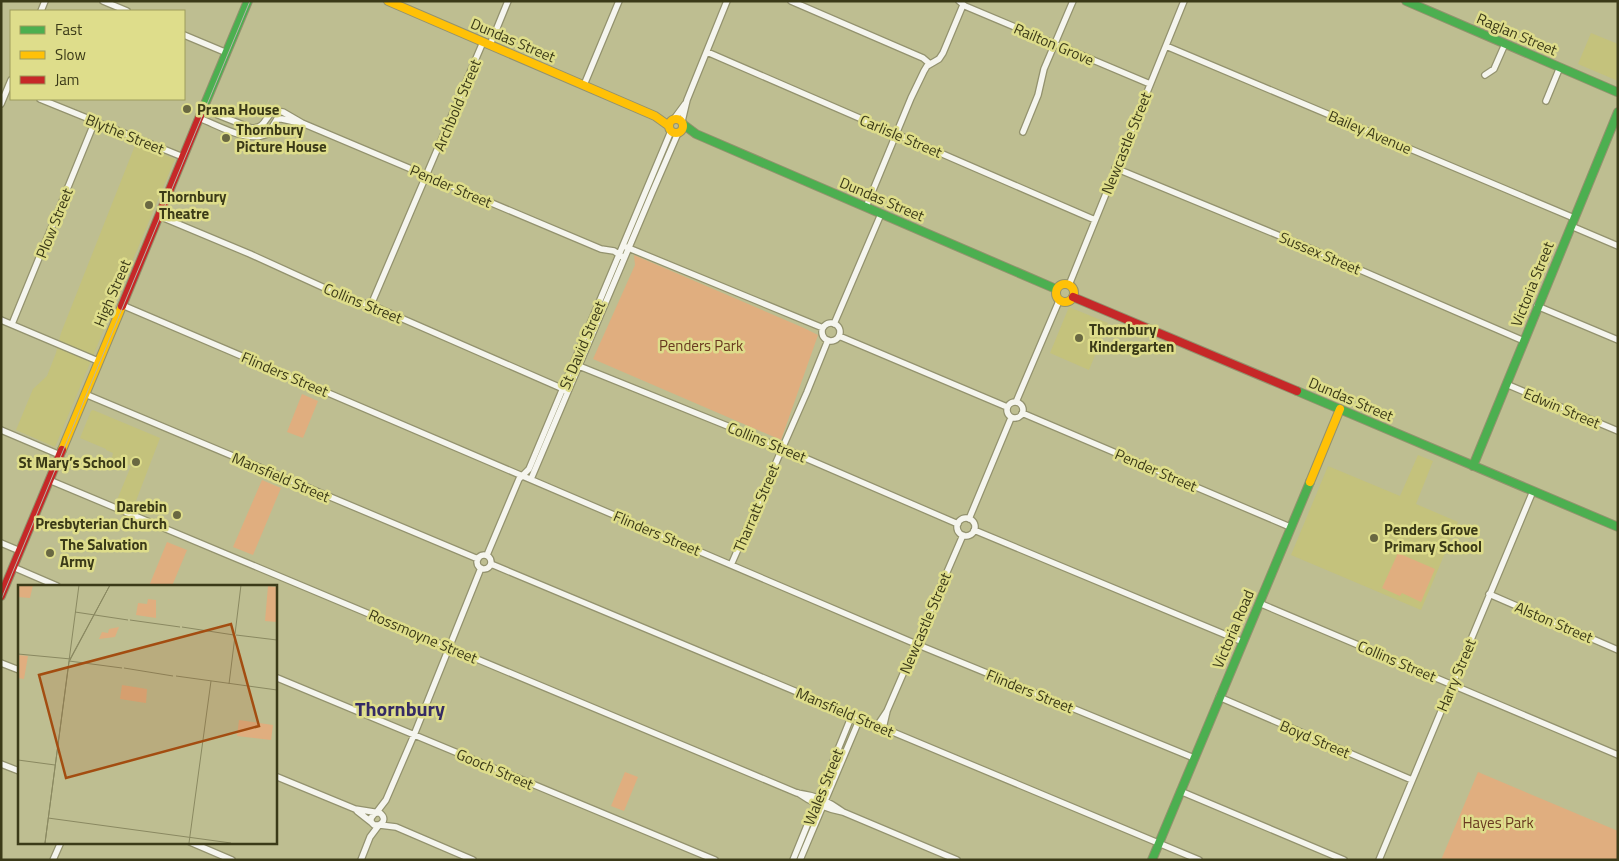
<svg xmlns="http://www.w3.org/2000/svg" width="1619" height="861" viewBox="0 0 1619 861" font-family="'Titillium Web',sans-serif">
<rect width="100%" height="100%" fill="#bebe91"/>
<path fill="#c4c27c" d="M1591 33 1618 44V81L1578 64Z
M136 143 175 159 55 447 16 430 33 389 47 376 56 353 61 333Z
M1069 307 1108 323 1089 370 1050 353Z
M93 410 160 438 134 506 117 500 131 466 112 458 113 453 106 450V449L80 438 91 411Z
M1418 455 1433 461 1416 504 1458 522 1421 610 1291 555 1328 466 1400 496Z"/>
<path fill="#e0ae7f" d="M634 255 804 328 818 335 781 440 593 359 635 265Z
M302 394 318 401 303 438 287 432Z
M262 480 281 488 253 555 233 547Z
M167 542 187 550 172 586H149Z
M1398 553 1435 569 1421 602 1402 593 1400 596 1382 588Z
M625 772 638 777 624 811 611 806Z
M1478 772 1618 831V860H1441Z"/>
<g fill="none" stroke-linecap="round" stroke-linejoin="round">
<g stroke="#93926e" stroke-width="8">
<path id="street" d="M103 1 127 11
M791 1 923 58 930 64
M959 1 965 6 1150 84
M41 11 45 1
M184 35 227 53
M490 45 508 1
M1166 46 1574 218
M707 52 1095 220
M1485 75 1494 69 1505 44
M584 85 619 1
M40 99 183 157
M1546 101 1560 67
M1 104 11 80
M203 109 251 128C267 128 263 118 274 111L283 112 302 123 601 249 614 251 624 258
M199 118C220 126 246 143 268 134L277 119H282L300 123
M674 119 685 104
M682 121 687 100 727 1
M1023 132 1038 95 1044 69 1073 1
M1115 168 1314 250 1524 341
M866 207 911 98 924 71 927 66 939 59 943 53 963 5
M159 216 250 254 351 300 371 305 568 391
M1571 226 1618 246
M626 247 823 328
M1069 285 1184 1
M122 305 916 644 1194 758
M371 305 483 42
M1537 306 1618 340
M1 320 98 361
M822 332a9 9 0 1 1 18 0a9 9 0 1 1-18 0Z
M12 324 95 121
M834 324 881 214
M839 336 1007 407
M574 364 782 448 958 524
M1506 384 1618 431
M85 394 478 559
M1007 410a8 8 0 1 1 16 0a8 8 0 1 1-16 0Z
M1016 402 1059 301
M1022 413 1290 527
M1 430 60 455
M531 479 652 193 678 133
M49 480 797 793C814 795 830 802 843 812
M957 527a9 9 0 1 1 18 0a9 9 0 1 1-18 0Z
M969 519 1011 418
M974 530 1243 642
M1 543 20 551
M477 562a7 7 0 1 1 14 0a7 7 0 1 1-14 0Z
M487 555 519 479 529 469 671 131
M491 564 1199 860
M731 565 807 392 828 340
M13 567 57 586
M1489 594 1618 650
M1259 603 1618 755
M1 663 19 670
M275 677 715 860
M1219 697 1412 780
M877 726 887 711
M883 728 887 711 963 535
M1 764 19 771
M275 776 355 809 380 813C385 817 385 822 379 825H374L371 822V818L375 813
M1180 791 1344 860
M798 793C812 803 827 809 843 812L957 860
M357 811 371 822
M376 813 386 800 414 735 481 568
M380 825 396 827 473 860
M190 842 232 860
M53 860 61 842
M361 860 370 837 379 825
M793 860 852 715
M800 860 860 718
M1379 860 1533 491"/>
</g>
<g stroke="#93926e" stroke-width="10">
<path id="fast" d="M1406 1 1617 92
M200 116 248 1
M684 125 696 134 1056 289
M1297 391 1618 527
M1473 466 1618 112
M1152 860 1310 482"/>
</g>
<g stroke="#93926e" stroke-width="10">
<path id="slow" d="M388 1 655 116 669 126
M669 126a7 7 0 1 1 14 0a7 7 0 1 1-14 0Z
M1056 293a9 9 0 1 1 18 0a9 9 0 1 1-18 0Z
M62 450 122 306
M1310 482 1340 409"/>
</g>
<g stroke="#93926e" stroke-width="10">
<path id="jam" d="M1073 297 1297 391
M122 306 200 116
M1 596 62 450"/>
</g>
<use href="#street" stroke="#f5f5ee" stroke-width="5.5"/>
<use href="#fast" stroke="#4caf50" stroke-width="8"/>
<use href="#slow" stroke="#ffc107" stroke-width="8"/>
<use href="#jam" stroke="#c62828" stroke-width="8"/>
<path stroke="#b5b5a9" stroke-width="1" d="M1 600 250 1"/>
</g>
<g fill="#696842" stroke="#dedd8b" stroke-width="2">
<circle cx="187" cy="109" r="5"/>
<circle cx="226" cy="138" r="5"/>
<circle cx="149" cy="205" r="5"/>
<circle cx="1079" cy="338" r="5"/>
<circle cx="136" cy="462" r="5"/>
<circle cx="177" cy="515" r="5"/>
<circle cx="1374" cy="538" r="5"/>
<circle cx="50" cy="553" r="5"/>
</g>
<g text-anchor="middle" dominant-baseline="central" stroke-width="5" stroke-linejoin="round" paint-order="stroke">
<g font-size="15" fill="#3b3a18" stroke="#dedd8b">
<text transform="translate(1517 34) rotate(23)">Raglan Street</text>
<text transform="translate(513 40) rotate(23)">Dundas Street</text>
<text transform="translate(1054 44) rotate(23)">Railton Grove</text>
<text transform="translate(457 105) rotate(-67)">Archbold Street</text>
<text transform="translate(1370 132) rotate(23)">Bailey Avenue</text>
<text transform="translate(125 134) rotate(22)">Blythe Street</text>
<text transform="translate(901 136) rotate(23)">Carlisle Street</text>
<text transform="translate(1126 143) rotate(-68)">Newcastle Street</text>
<text transform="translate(451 186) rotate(23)">Pender Street</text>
<text transform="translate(882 199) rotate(23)">Dundas Street</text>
<text transform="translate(54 223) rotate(-68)">Plow Street</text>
<text transform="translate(1320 253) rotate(23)">Sussex Street</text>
<text transform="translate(1532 284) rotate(-68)">Victoria Street</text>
<text transform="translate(112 293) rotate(-67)">High Street</text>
<text transform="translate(363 303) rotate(22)">Collins Street</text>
<text transform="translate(582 345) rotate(-67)">St David Street</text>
<text transform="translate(285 374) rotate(23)">Flinders Street</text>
<text transform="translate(1351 399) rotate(23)">Dundas Street</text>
<text transform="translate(1562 408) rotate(23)">Edwin Street</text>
<text transform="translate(767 442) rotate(22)">Collins Street</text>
<text transform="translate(1156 470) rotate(23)">Pender Street</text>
<text transform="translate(281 477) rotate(23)">Mansfield Street</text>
<text transform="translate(756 508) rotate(-67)">Tharratt Street</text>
<text transform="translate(657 533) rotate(23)">Flinders Street</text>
<text transform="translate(1554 622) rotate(23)">Alston Street</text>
<text transform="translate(925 623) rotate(-67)">Newcastle Street</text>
<text transform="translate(1233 629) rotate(-67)">Victoria Road</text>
<text transform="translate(423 636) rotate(23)">Rossmoyne Street</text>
<text transform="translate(1397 661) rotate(23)">Collins Street</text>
<text transform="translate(1456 675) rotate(-67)">Harry Street</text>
<text transform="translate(1030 691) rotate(22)">Flinders Street</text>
<text transform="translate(845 712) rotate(23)">Mansfield Street</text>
<text transform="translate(1315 739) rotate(23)">Boyd Street</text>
<text transform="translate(495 769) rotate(23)">Gooch Street</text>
<text transform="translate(823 787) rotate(-68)">Wales Street</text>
</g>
<g font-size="15" font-weight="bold" fill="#3b3a18" stroke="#dedd8b" text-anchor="start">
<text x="197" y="109">Prana House</text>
<text x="236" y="129">Thornbury<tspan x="236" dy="17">Picture House</tspan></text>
<text x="159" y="196">Thornbury<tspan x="159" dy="17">Theatre</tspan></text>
<text x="1089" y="329">Thornbury<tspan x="1089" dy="17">Kindergarten</tspan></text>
<text x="126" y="462" text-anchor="end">St Mary’s School</text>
<text x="167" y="506" text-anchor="end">Darebin<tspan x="167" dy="17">Presbyterian Church</tspan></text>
<text x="1384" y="529">Penders Grove<tspan x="1384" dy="17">Primary School</tspan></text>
<text x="60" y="544">The Salvation<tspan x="60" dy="17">Army</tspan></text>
</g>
<g font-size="15" fill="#693920" stroke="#dedd8b">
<text x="701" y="345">Penders Park</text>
<text x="1498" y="822">Hayes Park</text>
</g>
<g font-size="20" font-weight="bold" fill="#342a65" stroke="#dedd8b">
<text x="400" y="708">Thornbury</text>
</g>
</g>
<g transform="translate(18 585)">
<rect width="259" height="259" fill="#bebe91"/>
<path d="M0 0H15L12 13 0 12ZM250 1 259 2V37L247 36ZM130 14 138 15V33L118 30 120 18 129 19ZM101 42 97 52 81 54 84 47 90 48 91 44ZM0 70 10 71 6 94 0 93ZM104 100 129 104 128 118 102 114ZM221 135 255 140 253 155 219 151Z" fill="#e0ae7f"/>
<path fill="none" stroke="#8a8961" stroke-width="1" d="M57 27 110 35M112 35 162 42M164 42 216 50M217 49 223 0M218 50 259 55M0 69 53 74M52 74 92 0M51 76 104 83M106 83 155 91M158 91 259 105M211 99 217 51M0 175 37 180M30 233 213 258M27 258 61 0M27 258 51 77 92 0M171 258 193 96"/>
<path fill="#a34d11" fill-opacity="0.15" stroke="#a34d11" stroke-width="2.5" d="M213 39 241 141 48 193 21 90Z"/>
<rect width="259" height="259" fill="none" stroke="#3b3a18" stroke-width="2.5"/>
</g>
<rect width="1619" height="861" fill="none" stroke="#3b3a18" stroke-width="5"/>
<rect x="10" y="10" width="175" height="90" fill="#dedd8b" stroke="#9d9c5d"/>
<rect x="20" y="26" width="25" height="8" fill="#4caf50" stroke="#9d9c5d"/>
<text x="55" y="35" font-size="15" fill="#3b3a18">Fast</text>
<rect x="20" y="51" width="25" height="8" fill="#ffc107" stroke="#9d9c5d"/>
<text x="55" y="60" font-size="15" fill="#3b3a18">Slow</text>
<rect x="20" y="76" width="25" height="8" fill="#c62828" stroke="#9d9c5d"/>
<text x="55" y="85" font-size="15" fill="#3b3a18">Jam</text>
</svg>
